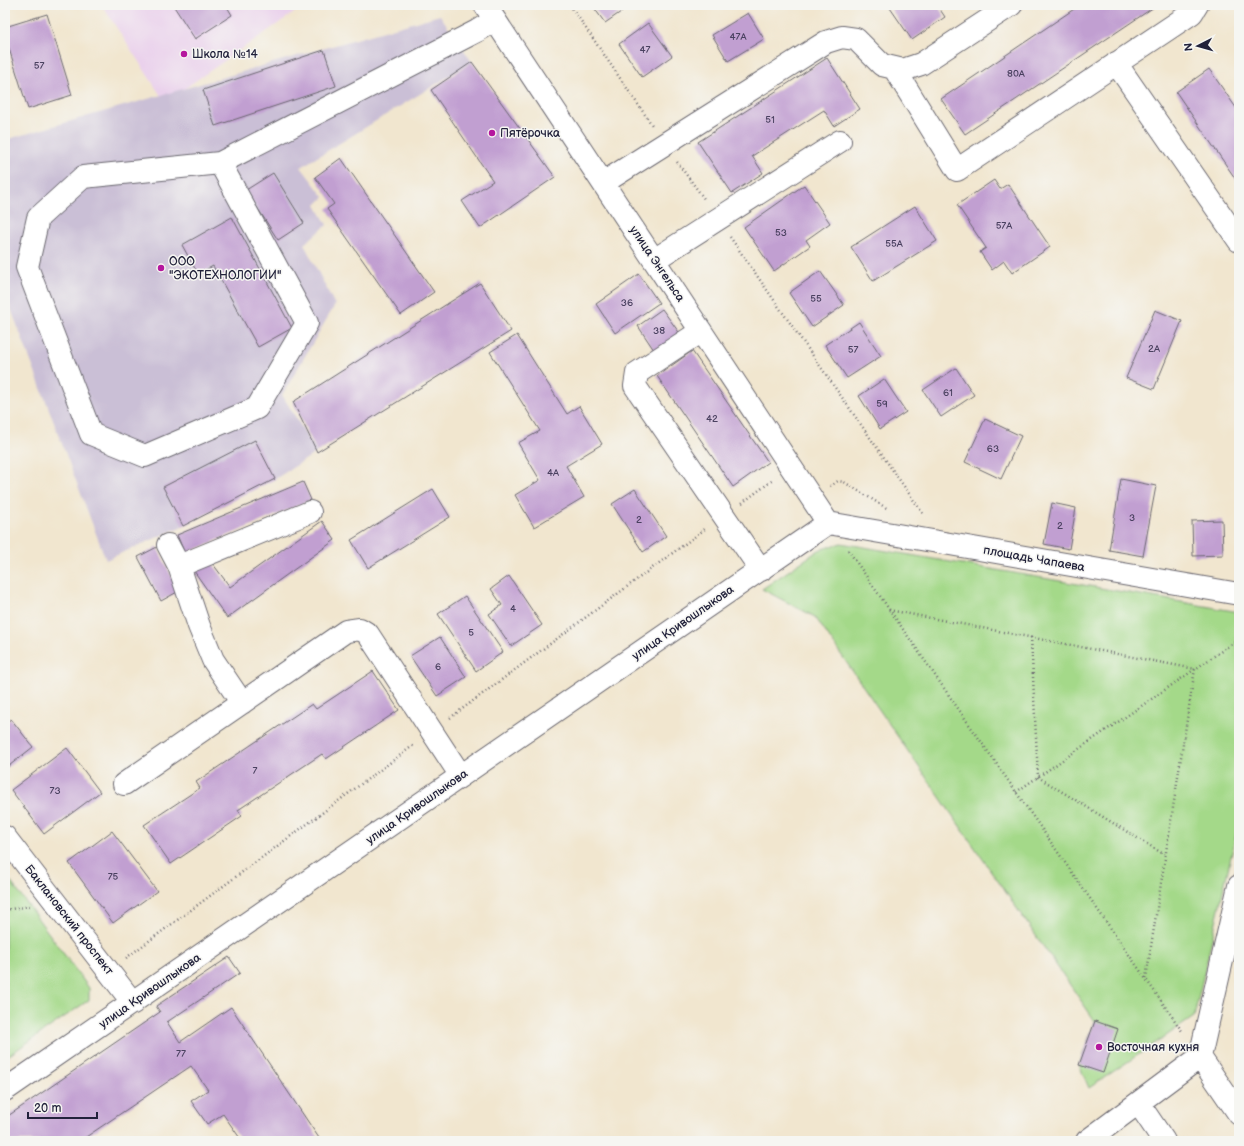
<svg xmlns="http://www.w3.org/2000/svg" width="1244" height="1146" viewBox="0 0 1244 1146" font-family="'Balsamiq Sans',sans-serif">
<rect width="100%" height="100%" fill="#f6f6f2"/>
<filter id="ink" filterUnits="userSpaceOnUse"><feTurbulence type="fractalNoise" baseFrequency=".025" numOctaves="2"/><feDisplacementMap in="SourceGraphic" scale="8" xChannelSelector="R" yChannelSelector="G"/><feConvolveMatrix kernelMatrix="1 2 1 2 8 2 1 2 1" color-interpolation-filters="sRGB"/></filter>
<filter id="wash" filterUnits="userSpaceOnUse"><feTurbulence type="fractalNoise" baseFrequency=".012" numOctaves="4" result="noise"/><feDisplacementMap in="SourceGraphic" scale="16" xChannelSelector="R" yChannelSelector="G"/><feGaussianBlur stdDeviation="0.9" result="paint"/><feColorMatrix in="noise" values="0 0 0 0 0 0 0 0 0 0 0 0 0 0 0 0 0 1.4 0 .05"/><feComposite in="paint" operator="in"/></filter>
<g filter="url(#wash)">
<rect width="100%" height="100%" fill="#f1e6cf"/>
<path fill="#ead1ec" d="M102 5H305L165 102Z"/>
<path fill="#cabfd6" d="M440 15 472 62 301 167 324 197 316 205 327 225 304 244 335 305 282 395 317 452 275 479 183 526 106 560 5 293V140Z"/>
<path fill="#a4d989" stroke="#637e62" d="M841 543 1239 612V822L1194 1017 1089 1088 1079 1065 1095 1021 815 617 762 589 819 550Z
M5 874 89 988V1000L5 1058Z"/>
<g id="blocks">
<path fill="#c19fd1" d="M173 5H226L232 15 195 39Z
M592 5H631L605 23Z
M888 5H937L945 17 912 40Z
M1080 5H1157L965 134 941 99Z
M748 13 764 39 728 61 712 35Z
M47 14 72 95 28 109 5 36V27Z
M648 23 672 56 642 77 619 44Z
M324 50 336 86 215 126 203 90Z
M827 58 860 109 834 126 824 110 752 156 763 173 732 193 698 142Z
M472 62 555 177 480 228 462 201 493 181 431 90Z
M1209 69 1239 112V184L1176 92Z
M341 158 434 292 401 315 327 209 334 204 315 177Z
M273 173 304 223 278 240 246 190Z
M994 180 1000 189 1008 184 1050 247 1012 273 1004 261 992 270 980 252 986 248 957 205Z
M804 185 830 223 806 240 810 246 774 271 744 227Z
M915 206 937 241 873 281 851 247Z
M232 217 292 328 258 347 213 266 198 274 182 245Z
M820 271 844 305 812 327 789 293Z
M639 274 659 303 615 333 596 304Z
M480 283 511 331 317 452 293 402Z
M662 309 681 335 656 353 638 326Z
M1155 310 1182 321 1154 389 1126 378Z
M859 322 881 356 847 378 825 345Z
M517 335 567 414 579 406 602 444 566 466 584 497 534 527 515 495 540 480 518 443 540 431 490 352Z
M692 351 768 462 733 487 657 376Z
M956 368 974 395 941 417 923 390Z
M884 379 906 412 880 429 859 396Z
M985 419 1021 436 1001 479 965 462Z
M255 440 275 479 183 526 163 487Z
M1121 479 1156 486 1143 556 1109 550Z
M303 482 311 500 185 554 177 535Z
M433 489 450 517 368 568 351 540Z
M635 489 666 536 643 552 612 504Z
M1052 503 1076 508 1069 549 1044 544Z
M1222 520 1223 555 1193 556 1192 521Z
M322 521 335 540 227 618 194 571 210 560 230 587Z
M157 547 179 591 161 601 138 557Z
M509 576 542 625 511 646 489 614 502 605 491 589Z
M465 596 503 652 476 671 438 614Z
M440 637 466 677 437 696 410 656Z
M373 671 399 710 326 759 322 754 238 810 242 816 171 864 144 825 200 788 196 782 312 704 316 709Z
M11 719 33 747 5 769V723Z
M67 748 100 792 44 834 11 790Z
M112 831 157 891 113 923 69 863Z
M229 957 240 973 167 1022 180 1042 231 1007 321 1141H242L223 1114 207 1124 191 1101 208 1090 191 1066 80 1141H5V1118L160 1012 156 1006Z
M1095 1021 1118 1029 1103 1073 1079 1065Z"/>
</g>
</g>
<g filter="url(#ink)">
<use href="#blocks" fill-opacity="0" stroke="#6a676f" stroke-width="1"/>
<g fill="none" stroke-linecap="round" stroke-linejoin="round">
<g stroke="#6a676f" stroke-width="24">
<path id="minor" d="M485 5 828 523
M1116 63 1239 241
M894 68 957 170 1192 13 1197 5
M220 163 307 323 257 408 145 456 91 434 27 267 38 218 83 177 220 163 477 31 495 20
M603 183 826 42 842 37 856 39 882 65 903 70 921 64 1011 5
M654 260 840 141
M701 331 637 373 635 386 761 570
M828 523 1239 594
M168 545 179 566 199 626 213 660 242 703
M179 566 310 512
M124 784 346 631 360 629 368 634 461 776
M5 837 133 1003
M1200 1057 1239 886
M1200 1057 1239 1114
M5 1090 828 523
M1139 1104 1164 1141
M1087 1141 1200 1057"/>
</g>
<path stroke="#6a676f" stroke-width="2.5" stroke-dasharray="1 3" stroke-linecap="butt" d="M570 5 652 125
M677 162 705 200
M730 237 924 515
M830 486 838 481 844 482 888 509
M742 503 773 480
M848 550 1182 1031
M889 610 1195 669 1146 978
M1031 637 1038 777 1165 855
M450 718 705 529
M1016 792 1239 639
M5 910 30 906
M126 958 414 745"/>
<use href="#minor" stroke="#fff" stroke-width="22"/>
</g>
</g>
<g fill="#b5179e" stroke="#f6f6f2" stroke-width="1.5">
<circle cx="184" cy="54" r="4"/>
<circle cx="492" cy="133" r="4"/>
<circle cx="161" cy="268" r="4"/>
<circle cx="1099" cy="1047" r="4"/>
</g>
<g text-anchor="middle" dominant-baseline="central" stroke-width="3" stroke-linejoin="round" paint-order="stroke">
<g font-size="10" fill="#4a4160">
<text x="738" y="37">47А</text>
<text x="645" y="50">47</text>
<text x="39" y="66">57</text>
<text x="1016" y="74">80А</text>
<text x="770" y="120">51</text>
<text x="1004" y="226">57А</text>
<text x="781" y="233">53</text>
<text x="894" y="244">55А</text>
<text x="816" y="299">55</text>
<text x="627" y="303">36</text>
<text x="659" y="331">38</text>
<text x="1154" y="349">2А</text>
<text x="853" y="350">57</text>
<text x="948" y="393">61</text>
<text x="882" y="404">59</text>
<text x="712" y="419">42</text>
<text x="993" y="449">63</text>
<text x="553" y="473">4А</text>
<text x="1132" y="518">3</text>
<text x="639" y="520">2</text>
<text x="1060" y="526">2</text>
<text x="513" y="609">4</text>
<text x="471" y="633">5</text>
<text x="438" y="667">6</text>
<text x="255" y="771">7</text>
<text x="55" y="791">73</text>
<text x="113" y="877">75</text>
<text x="181" y="1054">77</text>
</g>
<g font-size="12" fill="#22223b" stroke="#f6f6f2" text-anchor="start">
<text x="192" y="54">Школа №14</text>
<text x="500" y="133">Пятёрочка</text>
<text x="169" y="261">ООО<tspan x="169" dy="14">"ЭКОТЕХНОЛОГИИ"</tspan></text>
<text x="1107" y="1047">Восточная кухня</text>
</g>
<g font-size="12" fill="#22223b" stroke="#f6f6f2">
<text transform="translate(657 264) rotate(56)">улица Энгельса</text>
<text transform="translate(1034 559) rotate(10)">площадь Чапаева</text>
<text transform="translate(683 623) rotate(-35)">улица Кривошлыкова</text>
<text transform="translate(417 807) rotate(-35)">улица Кривошлыкова</text>
<text transform="translate(69 920) rotate(52)">Баклановский проспект</text>
<text transform="translate(150 991) rotate(-35)">улица Кривошлыкова</text>
</g>
</g>
<rect width="1244" height="1146" fill="none" stroke="#f6f6f2" stroke-width="20"/>
<g transform="translate(1198 46) rotate(264)" stroke="#f6f6f2" stroke-width="3" paint-order="stroke">
<path d="M0-3L7 15L0 10L-7 15Z" fill="#22223b"/>
<text y="-6" font-size="11" font-weight="bold" text-anchor="middle" fill="#22223b">N</text>
</g>
<path d="M28 1112v6h69v-6" fill="none" stroke="#22223b" stroke-width="2"/>
<text x="34" y="1112" font-size="12" fill="#22223b" stroke="#f6f6f2" stroke-width="3" paint-order="stroke">20 m</text>
</svg>
